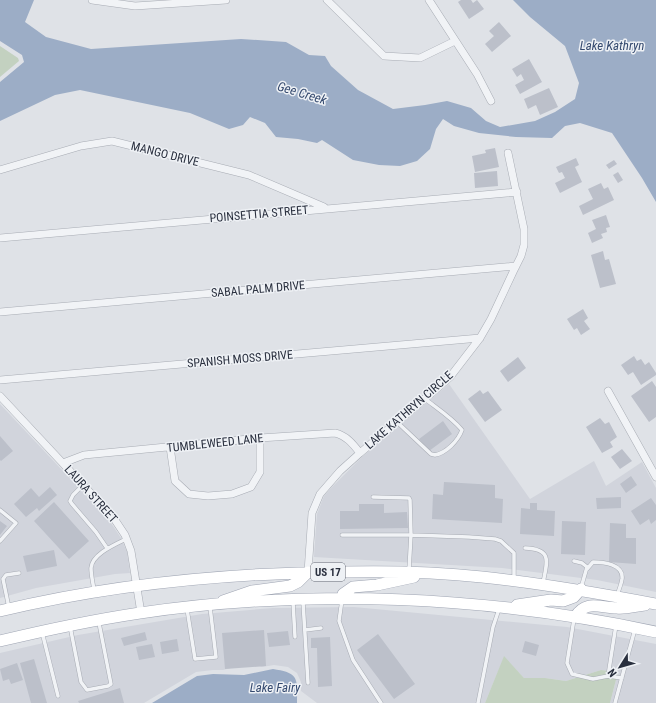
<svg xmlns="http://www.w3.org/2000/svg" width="656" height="703" viewBox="0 0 656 703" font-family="'Roboto Condensed',sans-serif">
<rect width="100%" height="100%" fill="#dfe2e7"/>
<path fill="#d1d4dc" d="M449 384 530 499 594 461 606 486 642 462 656 488V592L597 580 502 568 314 557 317 514 324 496 331 488 363 456Z
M0 404 109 520 121 538 127 552 130 573 115 574 36 588 0 598Z
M354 607 567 627 656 644V703H610L618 672 601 670 566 681 545 678H524L504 657 485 703H317L301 691V682L297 673 288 667 274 665 262 667 253 664 235 667 223 670H213L196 672 144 703H0V653L78 635 202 614 273 608Z"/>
<path fill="#c3d1c0" d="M0 46 18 58 19 61 0 77Z
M504 656 524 678H545L566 681 601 670 618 672 610 703H485Z"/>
<path fill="#9cadc6" d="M0 0H34L25 22 46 37 91 49 241 39 286 42 309 55 325 56 331 66 358 90 393 109 425 105 447 101 471 108 486 121 500 127 535 121 555 112 575 99 579 83 565 46 530 17 513 0H656V202L642 178 612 133 580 123 565 126 552 138 516 137 479 133 454 126 443 119 436 129 430 149 417 161 400 166 379 165 353 160 322 140 317 143 298 139 276 137 265 123 250 117 243 125 229 129 190 113 80 90 55 95 0 121V82L24 62 22 55 0 41Z
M273 669C300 673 297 679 297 703H152L197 676 213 674 244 675Z"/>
<path fill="#bcc0ca" d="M461 0H471L473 3 477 0 484 9 469 19 458 2Z
M499 22 511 36 492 52 485 44 494 36 489 31Z
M529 59 542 82 520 94 515 85 524 80 521 74 517 77 512 69Z
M549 88 558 107 540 115 536 105 528 109 524 99Z
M495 148 499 167 475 172 472 156 486 153 485 150Z
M576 158 579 165 575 167 582 182 560 193 555 183 565 178 562 172 559 173 556 167Z
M614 160 617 164 609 169 606 165Z
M497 171 498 186 475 188 474 173Z
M618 172 623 180 618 183 613 175Z
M601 183 604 189 608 187 614 200 583 215 579 206 593 199 588 189Z
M606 215 610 227 606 228 607 232 601 234 603 238 592 243 588 233 596 229 592 220Z
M603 251 605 260 609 259 616 284 600 288 591 255Z
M583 309 588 318 584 321 590 329 581 335 577 328 574 330 567 319Z
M634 356 637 361 641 359 645 365 649 362 656 373V375L641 385 633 372 628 375 621 365Z
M518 357 526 368 508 382 500 371Z
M652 381 656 387V417L649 422 631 396Z
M480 390 483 394 488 391 502 410 485 422 468 399Z
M600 418 605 424 609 422 617 437 610 442 613 447 602 453 586 427Z
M443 421 452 434 429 451 419 439Z
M0 436 13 451 1 461 0 460Z
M622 449 632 461 620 469 611 457Z
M631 476 637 485 626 493 620 484Z
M444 482 495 485V498L503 499 502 523 432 519 433 494 443 495Z
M50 487 57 495 39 511 37 508 26 517 14 504 31 488 39 497Z
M621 497V508L597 509 596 498Z
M651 498 656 505V520L651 524 649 519 640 525 631 511Z
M54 502 89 541 69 559 34 521Z
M530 503H537V510L555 511 554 536 520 534 521 508 530 509Z
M359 504H384V513L407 512 408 528 340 529V511H359Z
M0 521 7 526 0 535Z
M562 521 586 522 585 555 561 554Z
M610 523 626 524V538H636V564L609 562Z
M54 550 57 566 27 572 23 556Z
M264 630 266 666 225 669 222 633Z
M288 631 290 645 269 647 267 633Z
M145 632 147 640 124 646 121 638Z
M378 634 415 684 394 699 357 650Z
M330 637 332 686 318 687 317 648H311V638Z
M177 639 179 651 162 654 160 642Z
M525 641 539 645 536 656 522 652Z
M152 644 155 657 139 660 136 647Z
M34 659 47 703H31L20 663Z
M17 663 23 680 11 684 9 679 3 681 0 669Z
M120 688 124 703H79L78 701Z"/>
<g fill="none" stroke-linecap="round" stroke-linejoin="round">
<g stroke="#a8acb4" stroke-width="4.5">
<path id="service" d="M397 422 431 454 435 455C446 453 458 441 462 430 452 418 438 409 425 399
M83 485 73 495 70 501 72 504 96 532 107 548
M0 510 16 523 0 541
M342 535H411L410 500 409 498 373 497
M525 548C553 549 547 562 543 583
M574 561 582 563 587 567 581 588
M587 569 593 562C603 562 624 564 622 579 621 585 619 590 617 595
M409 570 411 535 469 537 495 539 501 541 514 553V579
M94 590C93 583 91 575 91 568 92 554 116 544 126 539
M342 600 339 621 353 660 381 703
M293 602 295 637
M303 602 308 683
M9 608 3 579 6 575 19 573
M187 609 195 659 216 657 210 607
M574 619 567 663 572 674 593 679 608 676 616 625
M70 626 81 682 87 690 108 686 111 684 99 623
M305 630 321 628
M42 632 58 696
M608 676 622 678
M478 703 493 627 499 609
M615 703 635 629"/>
</g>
<g stroke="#a8acb4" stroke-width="8">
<path id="minor" d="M92 0 135 6 226 0
M327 0 384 56 420 58 455 41
M429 0 477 74 491 101
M0 170 81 146 112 141 249 175 324 207
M0 238 517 192
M0 312 516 266
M0 380 480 338
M608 391 656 477
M0 396 113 517 125 535 131 551 141 613
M170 447 175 481 189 494 208 496 232 494 251 487 260 472V438
M63 463 84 455 260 438 335 433C347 436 353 444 360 453
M308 572 312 513 320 494 340 471 360 453 434 391 450 377 480 338 491 319 513 272 521 256 524 245V229L508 153"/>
</g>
<g stroke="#9fa5b3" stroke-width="12">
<path id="primary" d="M342 599 343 594 353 587 377 585 414 577
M223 601 252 591 290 586 298 582 308 572
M517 605 551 600 563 601 574 597 581 589
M0 611C112 584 228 573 343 572 389 571 436 572 482 577 541 583 598 593 656 604
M575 617C586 599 600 608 617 608 626 609 636 606 645 605
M0 641C46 630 93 620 140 613 310 588 488 596 656 632"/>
</g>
<use href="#service" stroke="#f1f3f6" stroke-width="3.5"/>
<use href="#minor" stroke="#f1f3f6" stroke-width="7"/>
<use href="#primary" stroke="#fff" stroke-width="11"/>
</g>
<g text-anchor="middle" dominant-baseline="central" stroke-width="3" stroke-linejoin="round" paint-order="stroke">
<rect fill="#eef1f5" stroke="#646975" stroke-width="1" x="311" y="563" width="34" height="18" rx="3"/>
<g font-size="11" font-weight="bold" fill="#292f3e">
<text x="328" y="572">US 17</text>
</g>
<g font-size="12" fill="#292f3e" stroke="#eef1f5">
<text transform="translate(165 154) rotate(14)">MANGO DRIVE</text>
<text transform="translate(259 214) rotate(-5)">POINSETTIA STREET</text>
<text transform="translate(258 289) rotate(-5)">SABAL PALM DRIVE</text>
<text transform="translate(240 359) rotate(-5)">SPANISH MOSS DRIVE</text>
<text transform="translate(409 410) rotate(-41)">LAKE KATHRYN CIRCLE</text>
<text transform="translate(215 443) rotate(-6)">TUMBLEWEED LANE</text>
<text transform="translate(91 494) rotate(48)">LAURA STREET</text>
</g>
<g font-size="13" font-style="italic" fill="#354a6f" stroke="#eef1f5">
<text x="612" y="45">Lake Kathryn</text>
<text transform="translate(302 93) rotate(17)">Gee Creek</text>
<text x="275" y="687">Lake Fairy</text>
</g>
</g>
<g transform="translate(620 667) rotate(233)" stroke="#eef1f5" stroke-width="3" paint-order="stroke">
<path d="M0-3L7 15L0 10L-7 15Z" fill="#292f3e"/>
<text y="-6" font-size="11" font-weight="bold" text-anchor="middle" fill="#292f3e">N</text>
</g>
</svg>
